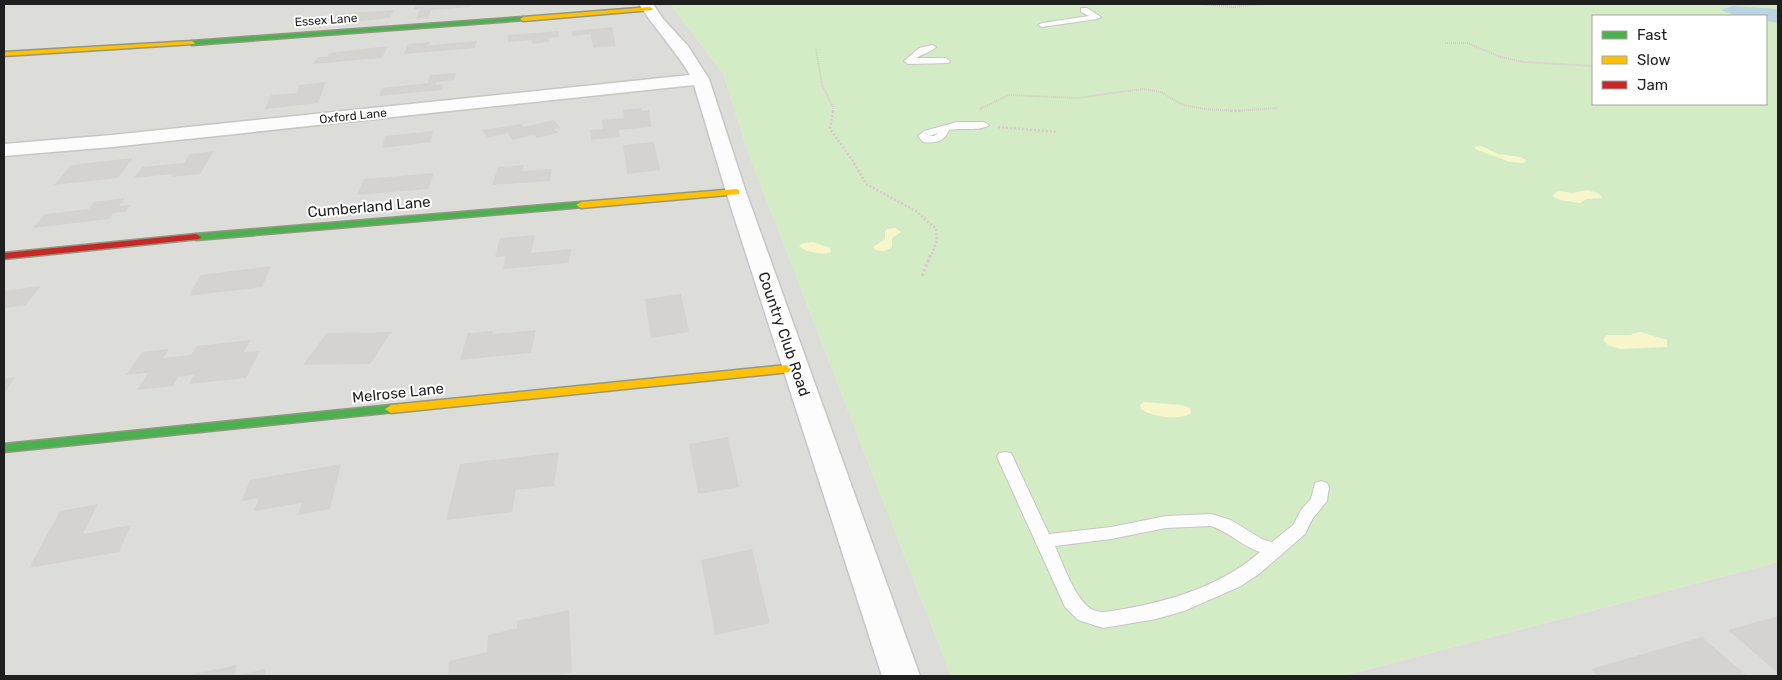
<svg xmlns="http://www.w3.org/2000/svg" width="1782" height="680" viewBox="0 0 1782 680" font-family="Rubik,sans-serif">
<rect width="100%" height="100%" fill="#edede8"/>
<path fill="#dcdcd9" d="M4 4H670L723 73 748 152 951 676H4Z
M1778 562V676H1342Z"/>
<path fill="#d4ecc5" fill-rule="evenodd" d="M670 4H1778V562L1342 676H951L748 152 723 73ZM1593 16H1766V104H1593Z"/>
<path fill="#f7f5cb" d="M1481 146 1498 154 1520 157 1526 160 1524 163 1510 162 1475 149V147Z
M1587 190 1598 193 1603 198 1586 199 1580 203 1560 200 1552 196 1558 191 1573 193Z
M895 228 901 232 892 238V247L885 251 876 250 873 247 885 239V231L887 229Z
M813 242 830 248 831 252C824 256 805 252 799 246L804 243Z
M1640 332 1667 340V347L1620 349 1608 345 1603 340 1607 335H1630Z
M1144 402 1182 405 1190 408 1191 413C1180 421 1152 417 1141 409L1140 405Z"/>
<path fill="#bad4e2" d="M1732 6 1778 9V23L1766 21V16H1737L1721 10Z"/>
<path fill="#d4d3cf" d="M446 4H471L470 7 431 10 428 18 416 19 420 9 413 10 415 6Z
M394 10 390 18 344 23 346 20 326 21 330 14Z
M612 27 616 46 593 48 591 34 572 36V31Z
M559 31V37L548 38 549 42 532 44V40L508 42V35Z
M477 41 475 48 404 54 408 44 430 42 429 45Z
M388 46 382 58 313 64 318 57H327L329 53Z
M456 73 454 80 436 82V85L443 84 442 90 379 96 382 88 428 83 430 75Z
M326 82 318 103 265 109 271 95 297 93 300 85Z
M641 108 642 111 649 110 651 127 619 130 620 137 591 140 590 130 603 129 602 120 624 118 623 110Z
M554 120 561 128 554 129 558 133 537 138 534 135 513 140 507 133 488 138 482 130 522 124 524 127Z
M433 131 431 142 382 148 385 136Z
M654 142 660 170 627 174 623 145Z
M214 151 200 174 171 177 173 174 134 178 142 167 184 163 190 154Z
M133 158 118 178 54 185 71 165Z
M524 165 522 171 552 169 550 181 492 185 498 167Z
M434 173 428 189 357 195 364 179Z
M125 198 119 206 130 205 125 212 113 213 109 219 33 228 45 214 89 209 94 202Z
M535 235 531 253 571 249 569 263 503 269 506 256 495 257 500 238Z
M271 266 262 287 189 296 200 275Z
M41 286 26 305 4 308V291Z
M681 294 689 332 651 338 645 299Z
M536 330 531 353 460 360 468 333 493 331 492 334Z
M391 332 370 364 303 365 327 333Z
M251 340 244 352 260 351 246 378 189 384 194 375 178 377 173 386 137 390 148 373 126 375 142 352 169 349 163 358 191 355 197 346Z
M15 377 4 394V379Z
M728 437 739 487 698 494 689 444Z
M559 452 554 486 516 490 512 512 446 520 460 464Z
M341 464 330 509 298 515 302 503 254 511 259 498 242 501 250 480Z
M98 504 83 534 131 525 119 552 29 568 60 511Z
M752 549 770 623 715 635 701 560Z
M569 610 572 672 553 676H448L449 661 487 652 488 635 517 628V621Z
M1778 616V673L1728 630Z
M1702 637 1747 676H1598L1591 669Z
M237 665 234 676H189V675Z
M266 669 264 676H238V675Z"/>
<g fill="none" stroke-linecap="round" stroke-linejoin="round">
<g stroke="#c6c6c4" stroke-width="2">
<path id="lane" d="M1081 8H1087L1101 17 1097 19 1042 27 1038 25 1042 23 1089 16 1081 12Z
M932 45 936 47C931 52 923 54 916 58H946L950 61 949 63 908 64 904 61 919 48Z
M957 122H984L989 125C980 132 961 127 949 130 945 141 935 144 923 142L918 136 924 131ZM938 133 934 136H929Z
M1005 452 1011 453 1013 457 1049 534 1111 527 1166 516 1211 514 1231 520 1262 539 1272 542 1293 525 1301 510 1311 499 1315 483 1321 481 1327 483 1329 487 1327 501 1313 518 1305 534 1259 574 1241 586 1184 611 1156 619 1103 628 1078 620 1065 607 997 457 999 453ZM1211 526C1229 532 1242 546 1260 552 1222 585 1174 600 1124 609 1114 610 1101 615 1091 609 1075 599 1063 564 1055 546L1111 539 1166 528Z"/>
</g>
<g stroke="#c6c6c4" stroke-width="3">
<path id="street" d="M639 4H653L664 20 688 46 709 79 746 192 920 676H882L726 192 694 85 112 147 4 156V144L112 135 690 75C675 50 655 29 639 4Z"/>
</g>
<g stroke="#92987f" stroke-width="3">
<path id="fast" d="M523 17 525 18V20L192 45 189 43 192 41Z
M581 202 586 205 584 207 196 240 191 237 196 234Z
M391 405 395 406 397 409 395 412 4 452V444Z"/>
</g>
<g stroke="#92987f" stroke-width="3">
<path id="slow" d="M650 7 653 9 652 10 523 21 520 19 523 17Z
M192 41 195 43 194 44 4 56V52Z
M736 189 739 190V194L581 208 576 205 581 202Z
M796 364 802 368 800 371 391 413 385 409 391 405Z"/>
</g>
<g stroke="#92987f" stroke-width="3">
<path id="jam" d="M196 234 201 237 199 239 4 259V253Z"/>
</g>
<path stroke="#d7cbc6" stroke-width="2" stroke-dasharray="1 1" stroke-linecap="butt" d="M1199 4 1233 7 1260 4
M1445 43H1467L1501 57 1524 62 1593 66
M816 49 822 85 833 107V112
M980 109 1009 95 1077 98 1143 89 1161 92 1183 105 1204 109 1236 111 1278 108"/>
<path stroke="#d7cbc6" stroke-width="2.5" stroke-dasharray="2 2" stroke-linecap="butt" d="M833 111 830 129 853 161 866 184 916 211 936 229 937 240 931 256
M1230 111H1241
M998 127 1058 132"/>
<path stroke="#d7cbc6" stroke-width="3" stroke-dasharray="2.5 2.5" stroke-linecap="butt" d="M922 276 931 254"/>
<use href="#lane" fill="#fcfcfc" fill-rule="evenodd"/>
<use href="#street" fill="#fcfcfc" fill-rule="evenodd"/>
<use href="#fast" fill="#4caf50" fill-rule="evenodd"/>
<use href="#slow" fill="#ffc107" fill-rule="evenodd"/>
<use href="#jam" fill="#c62828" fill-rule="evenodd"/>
</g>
<g text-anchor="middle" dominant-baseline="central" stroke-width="4" stroke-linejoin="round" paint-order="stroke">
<g font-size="12" fill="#1f1f1f" stroke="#fff">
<text transform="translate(326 20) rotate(-4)">Essex Lane</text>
<text transform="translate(353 116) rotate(-6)">Oxford Lane</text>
</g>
<g font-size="15" fill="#1f1f1f" stroke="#fff">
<text transform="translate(369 207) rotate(-5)">Cumberland Lane</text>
<text transform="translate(784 334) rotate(71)">Country Club Road</text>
<text transform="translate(398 393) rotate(-6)">Melrose Lane</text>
</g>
</g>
<rect width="1782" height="680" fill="none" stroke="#1f1f1f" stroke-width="10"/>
<rect x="1592" y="15" width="175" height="90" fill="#ffffff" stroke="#a5a5a5"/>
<rect x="1602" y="31" width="25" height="8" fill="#4caf50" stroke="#a5a5a5"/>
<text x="1637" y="40" font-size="15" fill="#1f1f1f">Fast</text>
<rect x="1602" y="56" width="25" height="8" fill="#ffc107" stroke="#a5a5a5"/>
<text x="1637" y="65" font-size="15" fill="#1f1f1f">Slow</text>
<rect x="1602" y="81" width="25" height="8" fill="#c62828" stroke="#a5a5a5"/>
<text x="1637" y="90" font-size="15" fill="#1f1f1f">Jam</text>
</svg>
